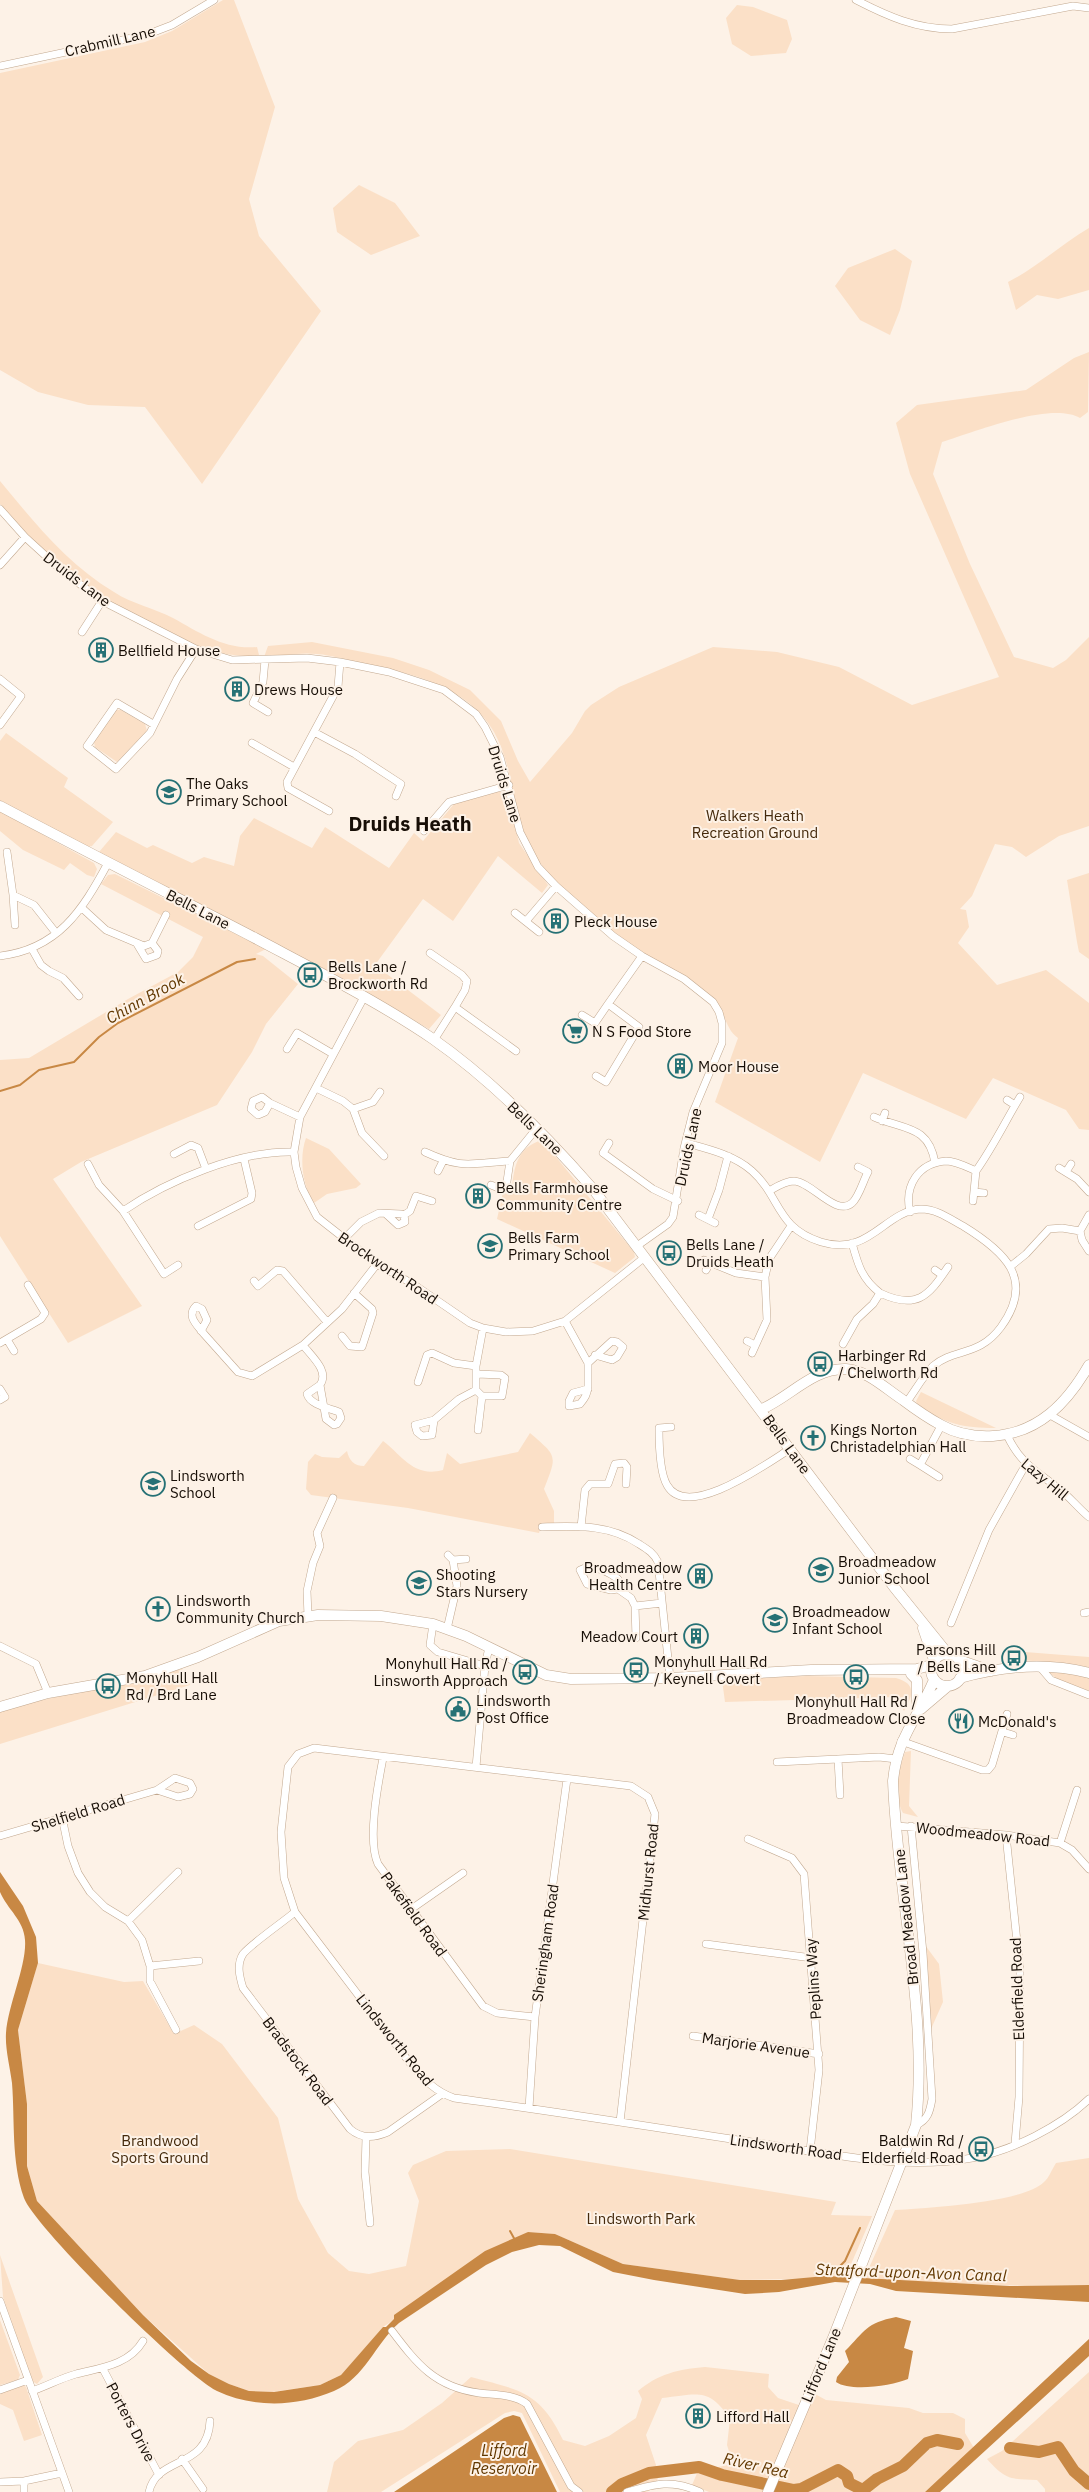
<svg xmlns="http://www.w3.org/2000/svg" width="1089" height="2492" viewBox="0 0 1089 2492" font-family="'IBM Plex Sans',sans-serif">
<rect width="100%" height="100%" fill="#fdf2e7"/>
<path fill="#fbe0c7" d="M223 0H234L275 107 249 199 259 236 321 311 202 484 145 407 88 405 38 392 0 370V73L145 42 172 31Z
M737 5 753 7 787 20 792 39 786 53 751 56 732 44 726 18Z
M359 185 395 203 420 236 371 255 337 232 333 208Z
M1089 228V290L1058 299 1037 295 1016 310 1008 282C1038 267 1061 244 1089 228Z
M895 249 912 261 900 310 890 335 860 320 835 286 848 268Z
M1089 352 1088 412 1080 418C1051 401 974 432 942 442L933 474 970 564 1014 657 1053 668 1066 660 1089 637V826L1059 836 1026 857 1012 847 995 844 972 896 960 909 966 910 969 927 958 943 997 985 1046 970 1089 1003V1130L1079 1129 1066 1110 993 1078 966 1119 863 1073 820 1162 715 1102 738 1038C725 1029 725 1011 715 1000 704 989 675 974 661 965 618 936 572 905 540 863 511 826 517 773 494 732 467 685 410 673 361 663 347 660 331 655 317 654 300 652 281 656 264 657L268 646 312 642 393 658 429 670 470 690 501 721 518 761 530 782 572 733 585 711 591 705 619 687 713 647 777 652 839 667 912 705 999 677 910 474 896 423 917 405 1026 390 1074 358Z
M0 481C34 522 67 564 114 592 132 604 154 608 173 618 200 633 225 650 257 647L259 655C204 665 100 600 59 564 38 547 19 525 0 504Z
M115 710H121L145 724 147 731 117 762 95 747 94 742Z
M6 733 68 778 64 787 113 822 92 846 88 847 0 802V741Z
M497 791 505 794 509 798 519 843 548 885 542 893 498 856 453 921 423 899 375 965 441 1015 429 1029 347 981 99 852 116 832 147 848 153 845 192 863 204 857 234 866 240 836 254 818 312 848 325 827 389 868 414 833 423 841 454 804Z
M0 811 94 863 97 869 94 877 87 875 70 863 64 870 23 850 0 831Z
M1089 873V959L1079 952 1077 942 1067 880Z
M115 874 266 949 256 954 263 956 298 984 266 1024 252 1052 217 1105 81 1162 53 1179 142 1306 68 1343 0 1236V1060L29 1058 128 999 178 972 193 957 203 937 101 884 108 875Z
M306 1138 329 1149 361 1184 356 1188 327 1194 314 1203C302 1185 299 1157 306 1138Z
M542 1140 634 1252 635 1257 615 1273 497 1219 503 1192 512 1188C514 1166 518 1147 542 1140Z
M921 1392 996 1428C963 1428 944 1424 917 1404L916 1401Z
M530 1433C558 1457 557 1455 544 1489L554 1511V1524L541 1526 539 1533 408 1508 311 1495 306 1489 308 1462 315 1454 322 1457 339 1458 347 1451C349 1460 354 1466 364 1466L383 1441C402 1455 413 1478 443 1470L447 1453 460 1464 518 1452Z
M1025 1652 1089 1657V1668L1079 1665 1021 1660Z
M182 1669 190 1685 0 1744V1712L16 1706Z
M1048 1671 1077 1672 1089 1677V1691L1057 1679Z
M806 1676 896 1678C917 1684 913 1695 904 1711L896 1697 725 1702 722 1680Z
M911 1751 909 1806 918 1817 903 1813C893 1796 898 1770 905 1752Z
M925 1945 939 1964 943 2002 931 2029Z
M38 1963 124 1982 143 1981 174 2034 194 2025 222 2044 278 2118 298 2199 328 2253 349 2271 369 2274 406 2266 419 2201 408 2173 413 2165 446 2151 510 2149 836 2202 831 2215 872 2216 845 2278 740 2280 623 2264 555 2234 528 2232 383 2327 341 2375 320 2385 273 2392 249 2391 229 2384 209 2374 143 2315 37 2201 27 2166V2104L18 2030Z
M1089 2158V2285L1025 2286 864 2279 895 2210C925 2208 1023 2203 1044 2182 1049 2178 1052 2169 1056 2163Z
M0 2255 43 2377 37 2384 32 2381 3 2297Z
M0 2320 20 2375 18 2380 0 2385Z
M705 2367 769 2374 768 2387 778 2398 808 2408 815 2394 826 2400 909 2408 923 2413H953L965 2419V2433L974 2448 925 2492H709L692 2485 698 2471 733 2464 727 2445 730 2419C708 2386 697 2395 662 2398L646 2435 659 2474 655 2488 646 2492H560L522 2413 514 2411 505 2413 381 2492H327L334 2462 358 2441 403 2430 442 2403 471 2377C519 2390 540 2391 563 2440L585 2446 609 2436 636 2418 642 2399 638 2391C658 2374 679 2369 705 2367Z
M1089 2372V2492H1045V2489L1037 2480C1010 2479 1006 2480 987 2459L1002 2451Z
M22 2384 26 2387 42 2435 24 2441 13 2410 0 2404V2393Z"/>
<path fill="#c88844" d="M0 1872 23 1906 36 1937 38 1963 18 2030 27 2104V2166L37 2201 143 2315 191 2361 209 2374 229 2384 249 2391 274 2392 320 2385 341 2375 383 2327H386L394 2319V2315L485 2251 528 2232 555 2234 623 2264 740 2280H781L826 2276 1010 2286 1089 2285V2302L896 2291 870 2284 835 2282 779 2292 745 2294 654 2280 613 2272 560 2246 539 2245 512 2252 486 2265 399 2323C375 2344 365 2378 334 2391 297 2407 253 2408 217 2391 186 2376 35 2228 24 2198 11 2161 15 2121 12 2083 10 2067 5 2049 6 2033 8 2005 27 1965 25 1940 24 1920 7 1909 0 1892 0 1887 0 1878 0 1872Z
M896 2317 911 2321 904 2348 913 2351 908 2379C892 2386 850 2392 836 2382L837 2377 849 2362 845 2351C865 2331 866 2323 896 2317Z
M1089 2339V2356L940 2492H925Z
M513 2415 520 2417 557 2492H394L504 2418Z"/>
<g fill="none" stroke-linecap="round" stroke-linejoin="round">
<path stroke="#c88844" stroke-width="2" d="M0 1091 20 1085 39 1070 74 1062 99 1037 118 1023 237 962 255 959
M510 2231 515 2240
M828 2278 845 2261 860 2228"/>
<path stroke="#c88844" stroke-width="12" d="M1010 2448 1039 2452 1058 2447 1074 2471 1089 2484
M612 2492 622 2484 649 2473 699 2467 722 2475 794 2490 801 2489 838 2470 847 2476 849 2483 863 2490 877 2479 903 2466 927 2443 937 2440 958 2444"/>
<g stroke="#c2a88f" stroke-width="8">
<path id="street" d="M856 0C887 16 916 29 952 29L1073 6 1089 8
M0 66 146 35 172 25 214 0
M0 509 25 537 59 568 102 601 196 649 232 660 307 658 340 662 389 672 444 690 476 714 485 727 500 757 520 832 538 867 556 886 613 936 642 956 684 979 713 1002 719 1012 722 1023V1043L693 1112 684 1148 673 1217 668 1224 637 1246
M0 565 25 537
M82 632 102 601
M265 660 263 682 253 703 268 712
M0 679 21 696 0 725
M153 724 117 703 87 746 116 769 150 733 177 679 196 649
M314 732 355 754 401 784 396 796
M252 743 294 767
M329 811 288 788 287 782 338 687 340 662
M424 831 449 802 509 785
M7 852 13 895 34 905 56 933
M13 895 15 925
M82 908 106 930 144 946 152 943 166 915
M515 913 539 932
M527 920 556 886
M137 944 146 959 157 955 158 951 152 943
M32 949 41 965 49 971 63 978 79 996
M430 953 462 975 467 981 465 990 455 1007
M0 956C58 949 82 911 108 863
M364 997 300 1117 294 1152 296 1167 302 1188 317 1217 377 1264 413 1284 470 1323 483 1328 506 1332 533 1331 565 1321 645 1257
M582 1015 595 1023 608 1004
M434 1040 455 1007 516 1051
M287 1049 297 1033 333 1054
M596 1076 606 1082 639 1027 608 1004 642 956
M316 1088 343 1101 353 1109 362 1133 384 1156
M1007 1100 1015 1105
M270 1103 265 1112 258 1115 251 1109 253 1101 262 1097 270 1103 300 1117
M353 1109 373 1102 380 1092
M874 1117C904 1130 929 1125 935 1163
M882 1121 885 1113
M609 1143 603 1153 653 1189 678 1201
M686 1143C708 1149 734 1155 752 1171 781 1197 776 1228 821 1242 870 1257 884 1211 921 1209 937 1209 950 1219 963 1226 1004 1251 1036 1279 1001 1327 979 1357 954 1348 933 1366 923 1376 915 1391 906 1403
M425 1152C464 1170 470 1163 510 1161
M174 1154 191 1145 198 1148 206 1169
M88 1164 99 1185 123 1211 164 1274 178 1265
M1059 1168 1077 1179 1089 1192
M438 1171 443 1161
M1066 1172 1071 1164
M491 1185 501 1189 506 1188 510 1161 537 1128
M769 1191C776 1187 785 1181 794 1181 812 1182 836 1217 852 1203 859 1197 863 1181 868 1172L858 1167
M974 1192 984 1193
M973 1201 976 1171
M123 1211C167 1181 240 1150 294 1152
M910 1212C904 1186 918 1163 946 1161 956 1161 967 1167 976 1171 993 1147 1005 1122 1020 1097
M404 1215 410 1211 416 1196 432 1201
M699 1215 715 1223
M708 1219 719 1190 728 1156
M198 1226 251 1199 252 1193 244 1159
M1080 1231 1082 1240 1089 1251
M344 1239 361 1222 379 1213 401 1214 404 1215 405 1222 398 1225 386 1214
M704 1260 736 1273 765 1277
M1011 1266 1026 1254 1049 1229 1062 1228 1080 1231 1089 1215
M706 1270 710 1263
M935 1270 942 1275
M254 1281 258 1286 277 1270 283 1271 327 1322
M880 1293C916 1310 928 1297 948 1267
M565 1321 588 1363 612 1341 617 1342 623 1347 617 1357 612 1360 595 1355
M201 1331 207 1320 202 1309 196 1306C186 1316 197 1325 204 1334L238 1372 252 1376 303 1345 342 1309 377 1264
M342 1336 350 1346 362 1347 373 1313 372 1309 354 1293
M8 1341 14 1351
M747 1341 755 1345
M0 1343 41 1319 45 1313 28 1285
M843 1344 857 1319 873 1304 880 1293C862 1279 858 1265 852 1243
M303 1345C311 1356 330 1371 320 1385L326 1419 334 1425 337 1424 341 1418 339 1412C329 1408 310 1405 307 1394L320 1385
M752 1353 767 1320 765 1277 769 1259 791 1226
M477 1374 501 1375 505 1378 502 1396H482
M418 1382 427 1355 432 1353 454 1363 476 1366
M0 1389 5 1397 0 1400
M588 1389 573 1393 569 1401V1406L580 1404C585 1398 587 1395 588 1387V1363
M1050 1415 1089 1437
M434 1420 415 1425 417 1432 422 1436 432 1435 434 1420 459 1399 476 1390
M671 1427 659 1428C659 1442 660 1473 667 1485 687 1522 769 1462 790 1449
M478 1430 482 1396 476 1390V1366L483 1328
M1007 1435C1020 1463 1035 1470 1058 1488 1069 1496 1078 1508 1089 1517
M910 1459 920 1465
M939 1477 920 1465 941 1426
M542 1527C577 1526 609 1524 639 1544 647 1549 654 1553 658 1562L670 1678
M581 1527 585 1490 590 1484H608L615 1464 624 1463 627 1467 626 1484
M448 1555 453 1560 466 1559
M618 1589 611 1590 587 1584 580 1570C593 1563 607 1571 618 1579V1589L631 1598 635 1606 662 1603
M635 1606 636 1638
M1084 1613 1089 1612
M308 1616 307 1591 313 1563 320 1546 317 1533 333 1498
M951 1623 989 1530 1026 1464
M433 1624 430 1645 438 1652 485 1666
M447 1629 457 1586 453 1560
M0 1646 36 1664 48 1693
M1039 1666 1051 1680 1089 1695
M1003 1732 1013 1735
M901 1741 982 1770H988L992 1765 1007 1714
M383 1758C378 1784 367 1840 378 1864L483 2006 497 2013 535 2017
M838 1759 840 1795
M777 1762 879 1757 896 1759
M476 1767 485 1666 489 1647
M62 1817 68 1846 78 1873 90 1892 105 1907 128 1921 142 1940 150 1966V1981L176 2030
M897 1826 1006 1835 1060 1843 1072 1850 1089 1869
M911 1826 923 1953 932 2099C930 2111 928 2120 916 2125
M1006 1835 1020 1971 1019 2097 1015 2143
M0 1836 157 1790 175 1778 190 1783 193 1789 190 1794 178 1797 157 1790
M748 1839 792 1858 804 1874 819 2070 810 2151
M1060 1843 1077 1790
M410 1910 463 1873
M295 1912C283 1922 251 1944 243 1954 236 1965 240 1978 243 1988L350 2129C362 2139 374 2138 388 2132L442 2094
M128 1921 178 1872
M706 1944 812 1958
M150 1966 199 1961
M693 2036 819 2054
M529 2108 535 2017 567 1779
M620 2122 655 1814 648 1797 631 1786 314 1748 298 1754 288 1767 281 1832 284 1878 295 1912 410 2063C424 2079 434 2091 454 2098 555 2111 656 2128 758 2143 828 2153 902 2171 972 2158 1012 2151 1061 2126 1089 2099
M366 2138 365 2172 370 2223
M0 2301 69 2492
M392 2331C417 2364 435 2387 479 2393 495 2395 514 2394 527 2404L571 2486 579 2492
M103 2369 159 2475
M0 2390 28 2380
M32 2391C47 2386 61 2378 76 2374 100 2368 129 2365 143 2341
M182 2459 203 2489
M0 2482 24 2481 62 2473
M24 2492V2481
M149 2492C157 2455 208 2470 210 2421
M627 2492C655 2484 672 2479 700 2492"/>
</g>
<g stroke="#c2a88f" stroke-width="11">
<path id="secondary" d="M0 806C85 851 170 894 255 938 315 970 377 1001 433 1039 493 1081 545 1134 593 1189L894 1587 948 1654
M762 1409C790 1397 813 1368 846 1369 867 1370 886 1389 903 1400 915 1409 928 1418 941 1425 957 1434 975 1437 993 1436 1039 1433 1067 1403 1089 1365
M923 1628 934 1660
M931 1670a16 16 0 1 1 32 0a16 16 0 1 1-32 0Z
M959 1660 991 1671
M911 1674 917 1680V1709
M960 1678C1002 1666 1047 1662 1089 1673
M0 1707 48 1693 145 1676 198 1657 279 1621 318 1615 381 1616 433 1624 466 1636 546 1675 571 1679 670 1678 811 1670 917 1669 931 1665
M921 1709 948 1686
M768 2492 833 2338 916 2125C928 2011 897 1894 893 1781 897 1737 918 1718 934 1680"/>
</g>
<use href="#street" stroke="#fff" stroke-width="7"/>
<use href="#secondary" stroke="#fff" stroke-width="10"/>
</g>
<defs>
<g id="building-ring" transform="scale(1.25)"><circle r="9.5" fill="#fdf2e7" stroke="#267175" stroke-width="1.5"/><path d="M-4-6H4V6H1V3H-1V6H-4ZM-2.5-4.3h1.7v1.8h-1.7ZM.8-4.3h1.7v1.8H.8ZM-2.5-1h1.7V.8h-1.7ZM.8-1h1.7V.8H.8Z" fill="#267175"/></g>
<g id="school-ring" transform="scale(1.25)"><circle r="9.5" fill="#fdf2e7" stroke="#267175" stroke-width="1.5"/><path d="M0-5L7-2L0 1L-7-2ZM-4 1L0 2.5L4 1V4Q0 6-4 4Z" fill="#267175"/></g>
<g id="bus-ring" transform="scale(1.25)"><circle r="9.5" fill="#fdf2e7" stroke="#267175" stroke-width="1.5"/><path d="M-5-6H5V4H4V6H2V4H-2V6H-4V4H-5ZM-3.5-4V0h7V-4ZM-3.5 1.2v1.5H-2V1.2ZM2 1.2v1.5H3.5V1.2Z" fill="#267175"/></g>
<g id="supermarket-ring" transform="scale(1.25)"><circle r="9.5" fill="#fdf2e7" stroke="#267175" stroke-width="1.5"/><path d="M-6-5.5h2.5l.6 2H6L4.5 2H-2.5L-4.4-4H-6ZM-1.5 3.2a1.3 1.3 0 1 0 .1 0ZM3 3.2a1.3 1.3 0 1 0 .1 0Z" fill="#267175"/></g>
<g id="church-ring" transform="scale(1.25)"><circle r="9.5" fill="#fdf2e7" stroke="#267175" stroke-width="1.5"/><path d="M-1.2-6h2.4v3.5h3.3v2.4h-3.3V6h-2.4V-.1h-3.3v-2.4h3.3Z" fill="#267175"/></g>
<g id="civic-ring" transform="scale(1.25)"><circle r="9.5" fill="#fdf2e7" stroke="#267175" stroke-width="1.5"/><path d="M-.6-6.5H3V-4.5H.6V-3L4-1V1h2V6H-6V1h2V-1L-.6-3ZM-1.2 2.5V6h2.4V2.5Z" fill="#267175"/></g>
<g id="restaurant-ring" transform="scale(1.25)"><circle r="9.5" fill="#fdf2e7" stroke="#267175" stroke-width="1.5"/><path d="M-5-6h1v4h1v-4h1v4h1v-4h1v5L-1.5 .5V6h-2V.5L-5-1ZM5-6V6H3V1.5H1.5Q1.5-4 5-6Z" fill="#267175"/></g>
</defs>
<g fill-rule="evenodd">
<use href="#building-ring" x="101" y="650"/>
<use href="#building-ring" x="237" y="689"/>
<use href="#school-ring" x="169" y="792"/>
<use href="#building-ring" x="556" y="921"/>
<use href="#bus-ring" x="310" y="975"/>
<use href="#supermarket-ring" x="575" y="1031"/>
<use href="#building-ring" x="680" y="1066"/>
<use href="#building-ring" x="478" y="1196"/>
<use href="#school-ring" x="490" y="1246"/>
<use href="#bus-ring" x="669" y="1253"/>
<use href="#bus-ring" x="820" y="1364"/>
<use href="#church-ring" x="813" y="1438"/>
<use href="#school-ring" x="153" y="1484"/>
<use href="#school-ring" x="821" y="1570"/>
<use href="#building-ring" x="700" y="1576"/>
<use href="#school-ring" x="419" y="1583"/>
<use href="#church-ring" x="158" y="1609"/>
<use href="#school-ring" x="775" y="1620"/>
<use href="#building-ring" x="696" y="1636"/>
<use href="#bus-ring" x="1014" y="1658"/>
<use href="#bus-ring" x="636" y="1670"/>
<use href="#bus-ring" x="525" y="1672"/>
<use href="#bus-ring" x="856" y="1677"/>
<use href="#bus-ring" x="108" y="1686"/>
<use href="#civic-ring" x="458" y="1709"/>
<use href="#restaurant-ring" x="961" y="1721"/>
<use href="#bus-ring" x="981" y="2149"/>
<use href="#building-ring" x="698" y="2416"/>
</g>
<g text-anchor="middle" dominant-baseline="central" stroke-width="4" stroke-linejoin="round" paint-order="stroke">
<g font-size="15" fill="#170e06" stroke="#fdf2e7">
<text transform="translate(110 41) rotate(-13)">Crabmill Lane</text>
<text transform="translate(77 579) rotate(37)">Druids Lane</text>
<text transform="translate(505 784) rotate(73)">Druids Lane</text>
<text transform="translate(198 909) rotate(27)">Bells Lane</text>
<text transform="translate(535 1128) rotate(44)">Bells Lane</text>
<text transform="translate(688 1147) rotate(-78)">Druids Lane</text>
<text transform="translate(388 1268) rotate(34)">Brockworth Road</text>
<text transform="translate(787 1444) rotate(54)">Bells Lane</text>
<text transform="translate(1045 1479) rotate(40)">Lazy Hill</text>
<text transform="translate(78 1813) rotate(-17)">Shelfield Road</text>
<text transform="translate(983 1834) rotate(6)">Woodmeadow Road</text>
<text transform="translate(648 1872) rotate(-84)">Midhurst Road</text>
<text transform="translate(414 1914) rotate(54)">Pakefield Road</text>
<text transform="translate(906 1917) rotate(-96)">Broad Meadow Lane</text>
<text transform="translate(545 1943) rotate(-82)">Sheringham Road</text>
<text transform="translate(813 1979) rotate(-94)">Peplins Way</text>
<text transform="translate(1017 1989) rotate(-92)">Elderfield Road</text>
<text transform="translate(395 2040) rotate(51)">Lindsworth Road</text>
<text transform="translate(756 2045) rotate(8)">Marjorie Avenue</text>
<text transform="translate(298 2061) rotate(53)">Bradstock Road</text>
<text transform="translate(786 2147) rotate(8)">Lindsworth Road</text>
<text transform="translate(821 2365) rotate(-67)">Lifford Lane</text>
<text transform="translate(131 2422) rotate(62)">Porters Drive</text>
</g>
<g font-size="15" fill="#170e06" stroke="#fdf2e7" text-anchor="start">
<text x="118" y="650">Bellfield House</text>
<text x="254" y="689">Drews House</text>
<text x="186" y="783">The Oaks<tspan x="186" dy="17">Primary School</tspan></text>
<text x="574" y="921">Pleck House</text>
<text x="328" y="966">Bells Lane /<tspan x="328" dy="17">Brockworth Rd</tspan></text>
<text x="592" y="1031">N S Food Store</text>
<text x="698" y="1066">Moor House</text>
<text x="496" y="1187">Bells Farmhouse<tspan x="496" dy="17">Community Centre</tspan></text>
<text x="508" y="1237">Bells Farm<tspan x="508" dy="17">Primary School</tspan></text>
<text x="686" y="1244">Bells Lane /<tspan x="686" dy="17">Druids Heath</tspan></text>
<text x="838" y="1355">Harbinger Rd<tspan x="838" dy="17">/ Chelworth Rd</tspan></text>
<text x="830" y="1429">Kings Norton<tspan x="830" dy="17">Christadelphian Hall</tspan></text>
<text x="170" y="1475">Lindsworth<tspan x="170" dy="17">School</tspan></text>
<text x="838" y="1561">Broadmeadow<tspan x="838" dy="17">Junior School</tspan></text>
<text x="682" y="1567" text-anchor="end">Broadmeadow<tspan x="682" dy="17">Health Centre</tspan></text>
<text x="436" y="1574">Shooting<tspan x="436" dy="17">Stars Nursery</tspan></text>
<text x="176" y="1600">Lindsworth<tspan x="176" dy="17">Community Church</tspan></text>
<text x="792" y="1611">Broadmeadow<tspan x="792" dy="17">Infant School</tspan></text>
<text x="678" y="1636" text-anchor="end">Meadow Court</text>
<text x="996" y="1649" text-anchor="end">Parsons Hill<tspan x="996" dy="17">/ Bells Lane</tspan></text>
<text x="654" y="1661">Monyhull Hall Rd<tspan x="654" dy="17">/ Keynell Covert</tspan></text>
<text x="508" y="1663" text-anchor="end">Monyhull Hall Rd /<tspan x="508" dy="17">Linsworth Approach</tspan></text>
<text x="126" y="1677">Monyhull Hall<tspan x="126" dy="17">Rd / Brd Lane</tspan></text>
<text x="476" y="1700">Lindsworth<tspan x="476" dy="17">Post Office</tspan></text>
<text x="856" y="1701" text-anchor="middle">Monyhull Hall Rd /<tspan x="856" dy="17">Broadmeadow Close</tspan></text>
<text x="978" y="1721">McDonald's</text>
<text x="964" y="2140" text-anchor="end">Baldwin Rd /<tspan x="964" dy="17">Elderfield Road</tspan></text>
<text x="716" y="2416">Lifford Hall</text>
</g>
<g font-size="15" fill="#44290b" stroke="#fdf2e7">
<text x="755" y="815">Walkers Heath<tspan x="755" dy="17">Recreation Ground</tspan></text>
<text x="160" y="2140">Brandwood<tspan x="160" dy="17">Sports Ground</tspan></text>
<text x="641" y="2218">Lindsworth Park</text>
</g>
<g font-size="16" font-style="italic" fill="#623800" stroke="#fdf2e7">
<text transform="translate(145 998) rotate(-29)">Chinn Brook</text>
<text transform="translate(911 2272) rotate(2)">Stratford-upon-Avon Canal</text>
<text x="504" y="2450">Lifford<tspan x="504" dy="18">Reservoir</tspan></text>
<text transform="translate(756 2465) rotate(13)">River Rea</text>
</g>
<g font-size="20" font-weight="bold" fill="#170e06" stroke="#fdf2e7">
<text x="410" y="823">Druids Heath</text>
</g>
</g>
</svg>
